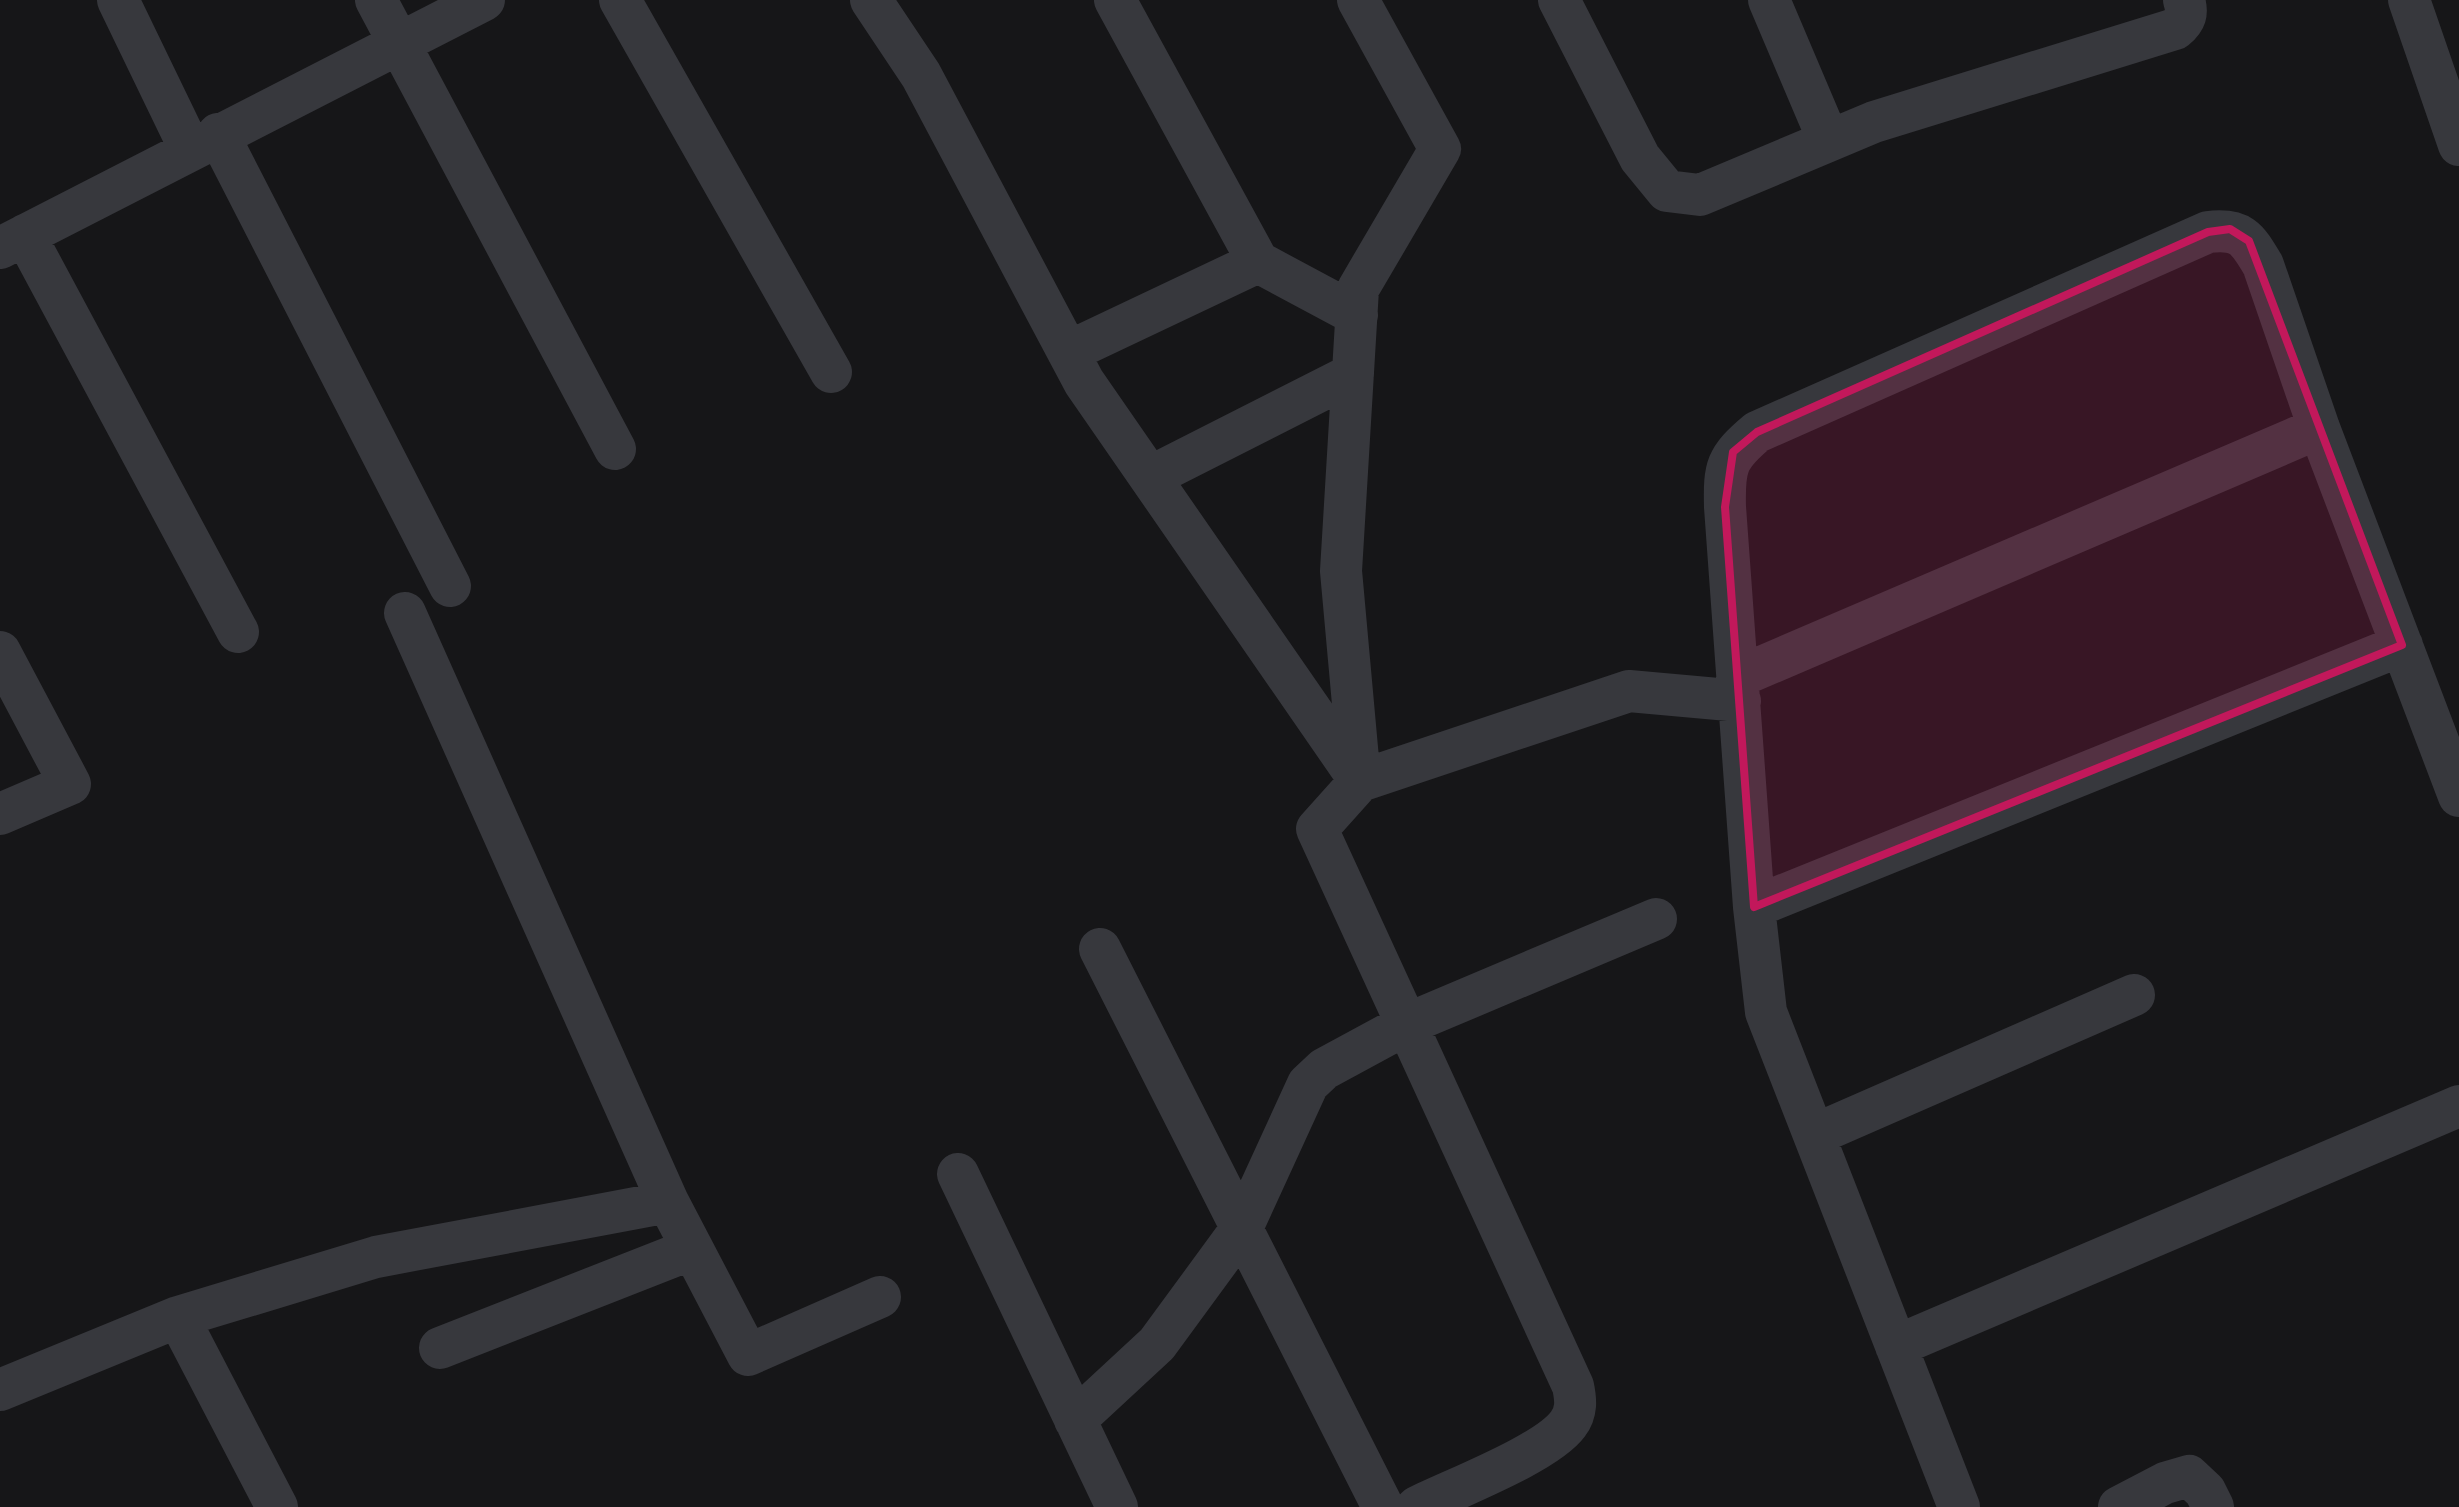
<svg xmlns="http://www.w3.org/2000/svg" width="2459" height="1507" viewBox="0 0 2459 1507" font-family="'Archivo Narrow',sans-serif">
<rect width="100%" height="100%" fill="#161618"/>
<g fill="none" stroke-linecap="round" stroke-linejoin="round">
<path stroke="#37383d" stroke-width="42" d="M118 0 190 149
M376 0 615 449
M620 0 831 372
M871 0 921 75 1084 382 1360 781 1629 691 1740 701
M1115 0 1258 262 1357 315
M1358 0 1440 149 1358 289 1341 571 1360 781 1317 829 1573 1386C1576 1400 1577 1412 1568 1424 1546 1454 1453 1489 1417 1507
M1559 0 1640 158 1667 191 1700 195 1874 122 2175 29C2186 20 2188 13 2184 0
M1769 0 1828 139
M2409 0 2459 145
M218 134 450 586
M25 235 238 632
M0 248 484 0
M1068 352 1258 262
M1150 477 1353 374
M0 652 70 784 0 814
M1738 677 2319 428
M1754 907 2402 645
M1100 949 1383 1507
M1814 1135 2134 995
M958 1174 1117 1507
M668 1202 748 1355 880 1297
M178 1317 376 1257 668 1202 405 613
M1896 1346 2459 1106
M440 1348 692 1249
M0 1390 178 1317 277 1507
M1075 1420 1157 1344 1242 1228 1308 1084 1324 1069 1407 1024 1656 919
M1959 1507 1766 1012 1754 907 1725 507C1724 467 1726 458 1757 432L2208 232C2241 228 2247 238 2263 265L2319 428 2459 796
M2119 1507 2165 1483 2189 1476 2205 1491 2213 1507"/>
</g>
<path fill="#c2185b" fill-opacity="0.2" stroke="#c2185b" stroke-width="8" stroke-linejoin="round" d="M2230 229 2249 241 2402 645 1754 907 1725 507 1733 452 1757 432 2208 232Z"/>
</svg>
